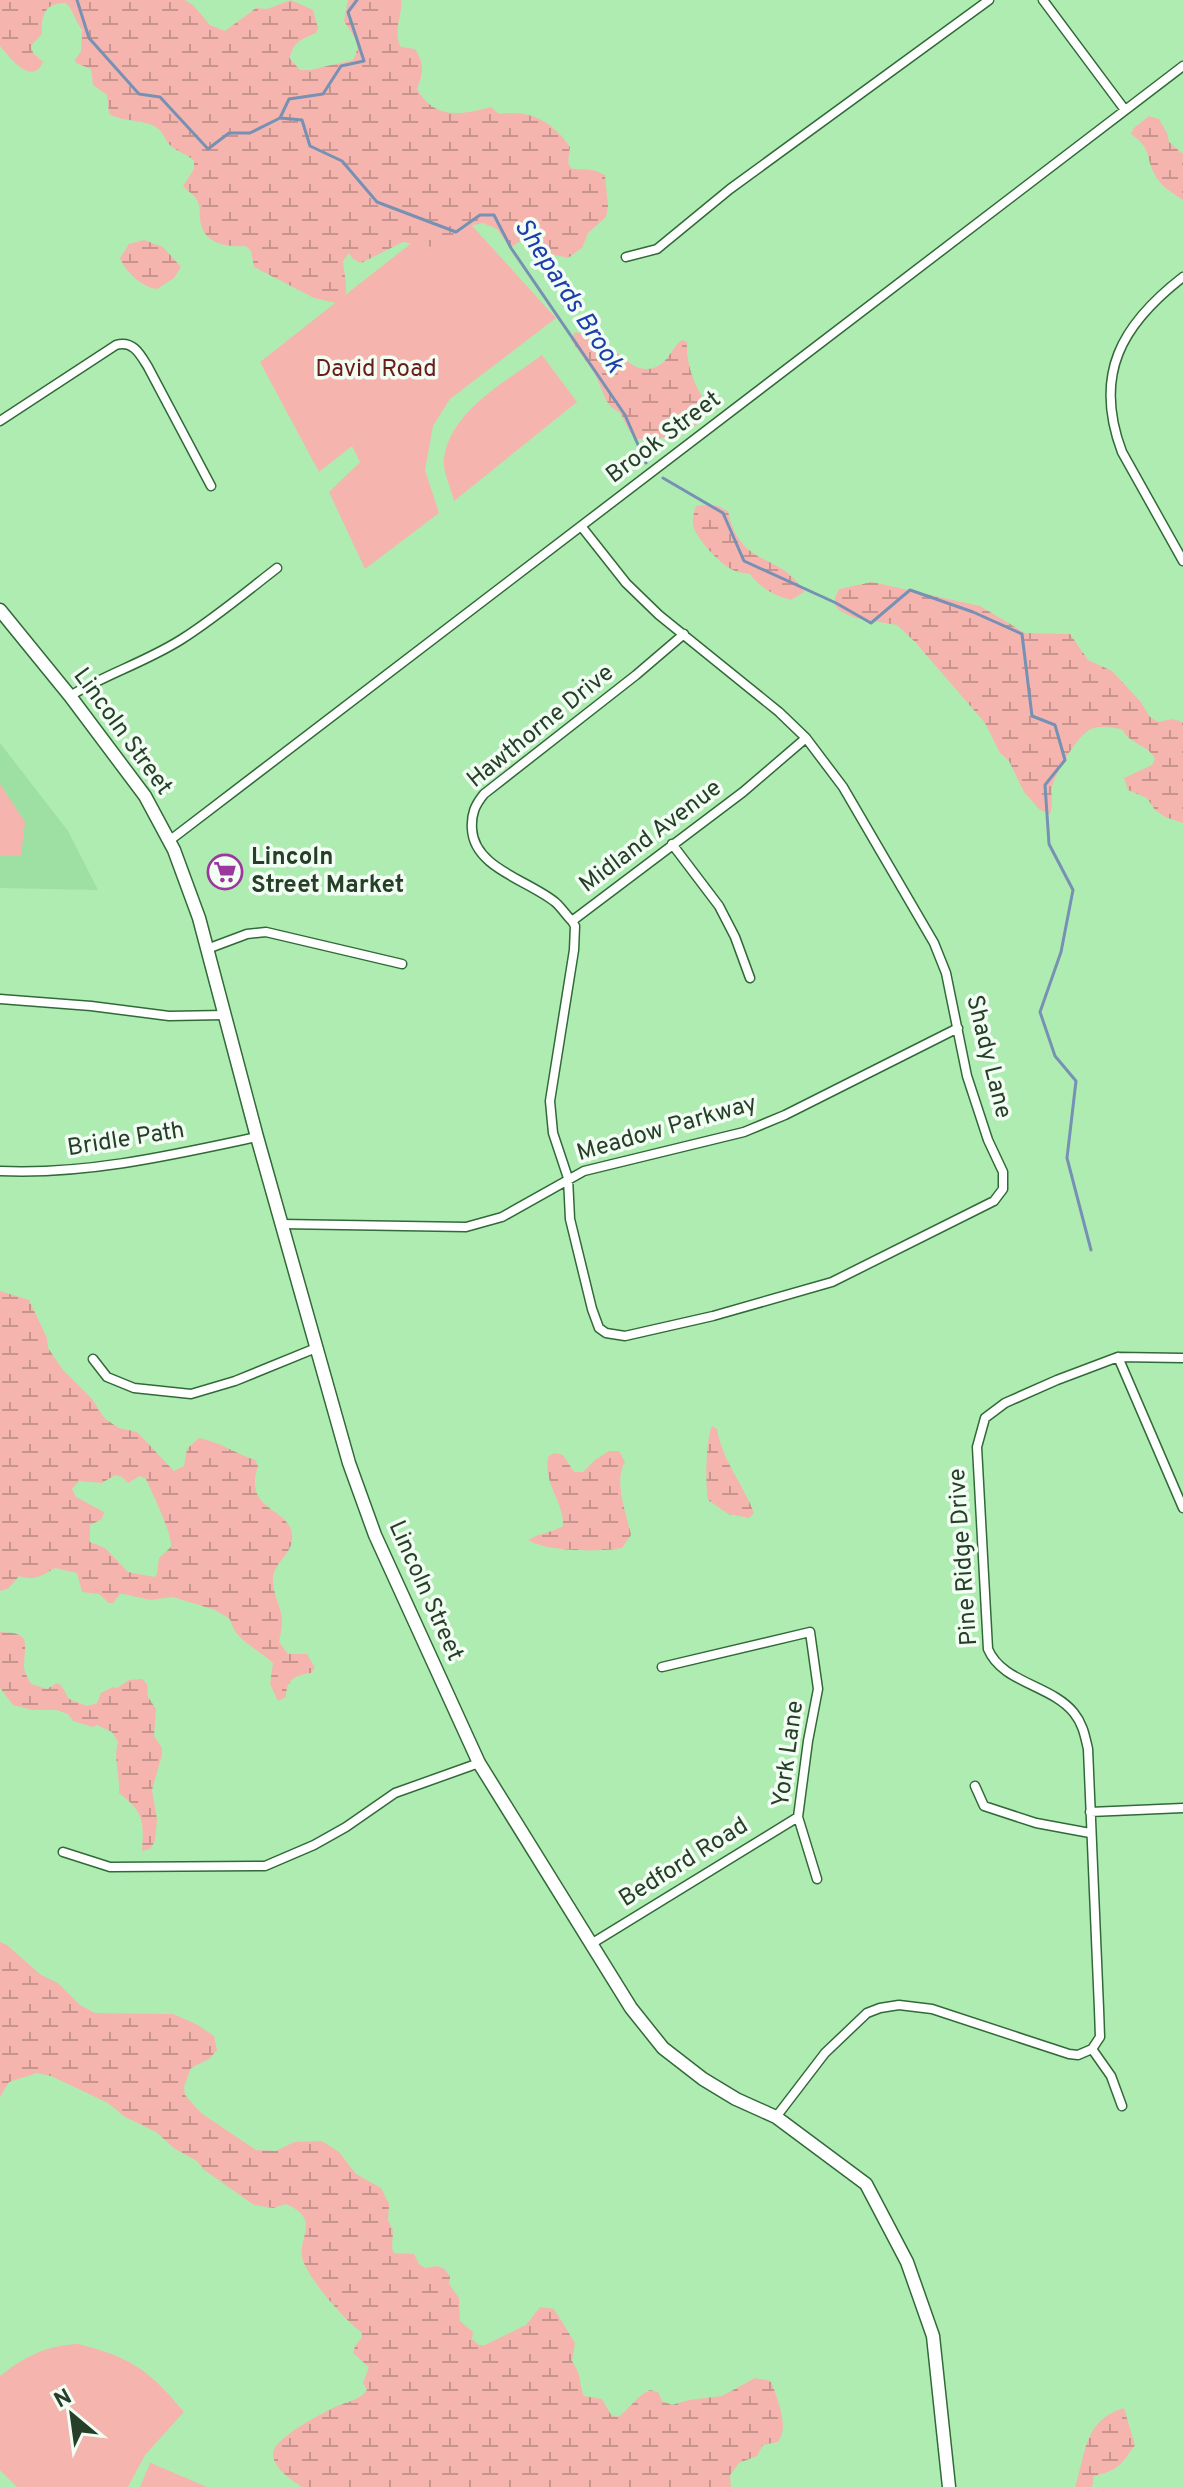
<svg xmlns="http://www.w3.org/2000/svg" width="1183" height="2487" viewBox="0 0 1183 2487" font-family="Overpass,sans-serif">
<defs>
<pattern id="wetland-marsh" width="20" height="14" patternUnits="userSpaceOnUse" patternTransform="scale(2)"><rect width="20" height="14" fill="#f5b5ae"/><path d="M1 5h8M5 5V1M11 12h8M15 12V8" fill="none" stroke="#c6958e"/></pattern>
</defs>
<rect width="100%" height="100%" fill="#afecb2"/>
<path fill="#9ee0a3" d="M0 743 68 831 98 890 0 888Z"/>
<path fill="#f5b5ae" d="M456 208 556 318 450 399 433 426 425 470 439 513 365 569 329 492 360 462 352 446 319 472 260 362Z
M542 355 577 402 454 501C451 488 442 470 444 458 451 410 507 381 542 355Z
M0 784 25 822 21 856H0Z
M78 2344C131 2357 149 2370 184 2412L145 2455 128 2487H17L0 2470V2376C24 2357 47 2345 78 2344Z
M150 2463H151L207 2487H140Z"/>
<path fill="url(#wetland-marsh)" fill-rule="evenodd" d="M0 0H185L193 5 210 25 225 31 256 8 267 9 291 0 313 10 318 28 316 33C302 39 292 42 290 59L300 70H310L353 60C363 44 353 36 344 21L348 0H401C403 16 392 31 401 47L415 49C425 64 423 74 417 89 435 120 461 115 491 107L499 114C529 109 553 121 570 147 565 175 572 167 591 170 596 170 600 173 605 175L608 206 606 217 588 233 582 248 568 258 538 251 525 242H519L510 248 497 229 483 223 459 228 450 238 433 247 403 242 361 263 353 259 349 253 343 261C344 273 348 286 345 297L336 303 314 298 254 267 251 251 246 246C227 247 203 245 200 219 199 212 201 208 197 200 194 194 187 191 183 186L194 169V161C188 154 174 151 168 143 163 136 162 129 152 125 137 119 124 122 109 114L107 95 93 85 91 69 76 63 75 60 81 51 82 30C75 21 74 11 66 3 45 3 41 14 42 34L31 46 33 53 43 62C32 87 10 58 0 46Z
M1149 116 1159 119 1167 133 1169 142 1183 154V200C1172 193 1159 185 1154 173 1145 155 1152 149 1131 134L1134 128Z
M144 240 163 247 181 267 174 278 157 289C141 287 126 272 120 258L129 244Z
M575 332C585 335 597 338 605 343 621 354 639 380 661 364 670 358 673 346 682 340L687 342C686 365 694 386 707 404 702 437 664 439 637 439L630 432 620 413 611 407 606 400 595 374 571 340Z
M702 505 718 506 728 511C740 570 781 551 804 592L791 600C774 595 761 589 750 574 744 573 736 572 731 569 720 564 695 537 693 525 692 519 694 512 696 506Z
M872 582 980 606 1025 633 1070 634 1088 660 1112 671 1140 701 1150 717 1158 722 1172 719 1183 722V823L1165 817 1155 810 1147 798 1128 790 1124 778 1152 765 1155 759C1149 745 1129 744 1123 730 1114 727 1101 725 1091 729 1078 735 1054 774 1052 788 1051 797 1053 805 1050 814L1040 810 1024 792 1009 761 1000 753 985 723 915 642 897 625 855 618 840 611 835 605V598L839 589Z
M0 1291 29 1300 47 1338 48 1348 63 1370 92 1399 105 1419 119 1428 137 1432 174 1471 184 1466 187 1449 199 1438C219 1442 235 1453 255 1460L258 1466C243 1512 288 1506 292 1534 295 1553 273 1562 273 1579 272 1594 283 1609 282 1623 282 1629 280 1636 279 1642L288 1654H307L315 1668 311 1673C295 1675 286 1680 286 1697L278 1701 270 1684 273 1663C258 1649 234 1640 230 1619L215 1610 173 1597 150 1600 124 1594H120L113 1603H109L99 1594 82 1592 77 1573 55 1568C41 1576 35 1581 19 1576L9 1588 0 1591ZM115 1475 122 1477 128 1483 140 1476 146 1479C152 1493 173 1535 171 1547L159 1558 157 1574 154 1577 128 1572 105 1548 90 1542V1525L102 1519 104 1512 76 1497 72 1489 79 1481 102 1483Z
M712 1426 717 1429C722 1460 743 1484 754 1513L749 1518 728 1514 708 1500C705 1486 706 1438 712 1426Z
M609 1451H619L625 1462C613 1481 627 1515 631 1535L622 1548C600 1552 547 1552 528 1540 541 1532 551 1533 563 1526 564 1502 543 1484 548 1457L554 1453 563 1455 574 1472H583L595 1460Z
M0 1632C31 1633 25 1640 24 1666 24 1672 28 1678 31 1684L47 1689 57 1683 61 1685 69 1699 87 1706 97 1703 101 1693 113 1687 117 1688 129 1680 142 1679 147 1684 148 1697 156 1709 154 1736 162 1748V1755L152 1790 157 1819 155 1841 150 1849 142 1851C144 1821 144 1812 119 1793 120 1776 113 1758 118 1742L112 1732 97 1725 93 1727 73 1721 68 1714 56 1710H33L13 1705 0 1688Z
M0 1942 7 1945 41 1975 58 1983 80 2005 95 2013 173 2014 196 2024 214 2036 217 2050 209 2059 191 2068 184 2087 185 2095 201 2113 256 2150 276 2151 294 2142 322 2141 339 2152 356 2174 381 2188 389 2204 388 2220 393 2230 392 2248 394 2253 414 2254 419 2264 425 2268 437 2266 445 2269 450 2277 449 2284 459 2298 460 2321 473 2332 472 2339 479 2345H485L526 2325 540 2307 554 2309 575 2343 572 2361C583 2378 578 2380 584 2396L602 2399 611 2415 618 2417C631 2408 635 2397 650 2390L658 2392 662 2401 672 2405 689 2400 722 2396 755 2378 771 2381C777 2399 790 2426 778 2442L763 2445 757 2456 739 2463 730 2475 731 2487H302C292 2480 274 2469 273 2455 271 2439 321 2414 335 2407 348 2401 357 2402 367 2390L363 2383 369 2367 353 2353 355 2346 362 2338 361 2332C343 2318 313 2284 304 2263 293 2240 325 2221 286 2204L273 2208 254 2205 203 2169 197 2161 175 2149 156 2132 125 2117 108 2103 51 2076 37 2073 9 2082 0 2097Z
M1124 2408 1135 2445C1121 2465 1119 2470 1094 2476L1092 2487H1075C1086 2454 1083 2420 1124 2408Z"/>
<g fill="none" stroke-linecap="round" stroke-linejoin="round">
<path stroke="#7791b5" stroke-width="3" d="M77 0 89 38 139 94 160 97 208 149 229 133H250L280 118 302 120 310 146 342 161 377 202 456 232 480 215H494L511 248 625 415 646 463
M280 118 289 99 323 94 341 66 364 61 348 12 357 0
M663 478 723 513 744 561 836 603 871 623 910 590 973 612 1022 634 1032 716 1055 725 1065 760 1045 785 1049 844 1073 890 1061 952 1040 1012 1055 1056 1076 1081 1067 1158 1091 1250"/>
<g stroke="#316a38" stroke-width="11">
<path id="street" d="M1043 0 1125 110
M626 257 657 249 730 189 989 0
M1183 277C1121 325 1093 375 1122 452L1183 561
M0 421 116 345C133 340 140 354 148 367L211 486
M581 526 626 583 659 615 779 712 806 738 843 787 934 943 946 973 967 1076 988 1140 1003 1172V1189L994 1201 832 1282 713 1316 625 1336 606 1333 599 1328 592 1309 570 1219 568 1178 553 1133 550 1101 574 950 575 926 572 921 743 792 806 738
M70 696C106 674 146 662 182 639 215 618 246 592 277 568
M169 841 1183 66
M672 844 719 906 735 937 750 978
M572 921C566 915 561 907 555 902 528 880 474 868 472 829 471 814 475 805 484 794L636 675 684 634
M207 949 247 934 266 932 402 964
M0 999 91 1006 169 1016 225 1015
M0 1171C86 1175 173 1155 257 1137
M281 1224 466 1227 502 1217 584 1171 744 1132 785 1115 958 1028
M1118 1357 1183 1508
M93 1359 107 1377 134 1388 191 1394 235 1381 316 1348
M662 1667 810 1632 818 1689 808 1741 798 1817 817 1879
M975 1786 984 1806 1036 1823 1090 1833
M1090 1812 1183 1808
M63 1852 110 1867 265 1866 314 1845 346 1827 395 1793 479 1763
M591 1944 798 1817
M1092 2049 1100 2037 1099 2009 1088 1749C1085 1736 1083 1724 1074 1713 1052 1685 1002 1683 988 1649L977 1447 985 1418 1005 1403 1057 1380 1118 1357 1183 1358
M776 2117 825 2053 867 2013 880 2008 899 2005 932 2009 1069 2054 1078 2055 1092 2049 1111 2076 1122 2106"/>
</g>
<g stroke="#316a38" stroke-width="15">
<path id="secondary" d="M0 610 70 696 145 796 174 850 199 918 257 1137 349 1463 375 1535 479 1763 631 2008 663 2048 703 2079 736 2099 776 2117 866 2184 907 2262 933 2336 949 2487"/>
</g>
<use href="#street" stroke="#fff" stroke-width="8"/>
<use href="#secondary" stroke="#fff" stroke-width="12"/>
</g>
<defs>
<g id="supermarket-ring" transform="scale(1.8)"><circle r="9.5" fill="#f2fef3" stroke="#9b389e" stroke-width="1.5"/><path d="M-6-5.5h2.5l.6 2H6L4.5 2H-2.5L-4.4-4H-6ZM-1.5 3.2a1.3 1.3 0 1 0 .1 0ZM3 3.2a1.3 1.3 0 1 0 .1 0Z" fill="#9b389e"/></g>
</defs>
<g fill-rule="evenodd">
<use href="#supermarket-ring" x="225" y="872"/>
</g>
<g text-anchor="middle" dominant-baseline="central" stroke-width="7" stroke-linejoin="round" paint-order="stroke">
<g font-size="24" fill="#6a1c1a" stroke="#f2fef3">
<text x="376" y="370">David Road</text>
</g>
<g font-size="24" fill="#273f29" stroke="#f2fef3">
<text transform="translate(664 438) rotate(-37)">Brook Street</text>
<text transform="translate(541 727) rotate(-39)">Hawthorne Drive</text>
<text transform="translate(122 732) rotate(54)">Lincoln Street</text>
<text transform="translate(651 837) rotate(-37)">Midland Avenue</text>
<text transform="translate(988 1057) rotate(76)">Shady Lane</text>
<text transform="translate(667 1129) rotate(-16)">Meadow Parkway</text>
<text transform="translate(126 1140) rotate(-9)">Bridle Path</text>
<text transform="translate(964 1557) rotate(-94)">Pine Ridge Drive</text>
<text transform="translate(425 1591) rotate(66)">Lincoln Street</text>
<text transform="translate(789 1754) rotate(-82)">York Lane</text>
<text transform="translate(684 1863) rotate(-32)">Bedford Road</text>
</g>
<g font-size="24" font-weight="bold" fill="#273f29" stroke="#f2fef3" text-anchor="start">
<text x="251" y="858">Lincoln<tspan x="251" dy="28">Street Market</tspan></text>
</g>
<g font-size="26" font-style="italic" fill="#1d3cae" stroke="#f2fef3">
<text transform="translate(568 296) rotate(57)">Shepards Brook</text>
</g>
</g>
<g transform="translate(72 2415) rotate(331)" stroke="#f2fef3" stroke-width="6" paint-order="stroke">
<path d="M0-6L14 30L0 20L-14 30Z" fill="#273f29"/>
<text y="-12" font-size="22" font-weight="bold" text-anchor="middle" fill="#273f29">N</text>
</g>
</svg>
